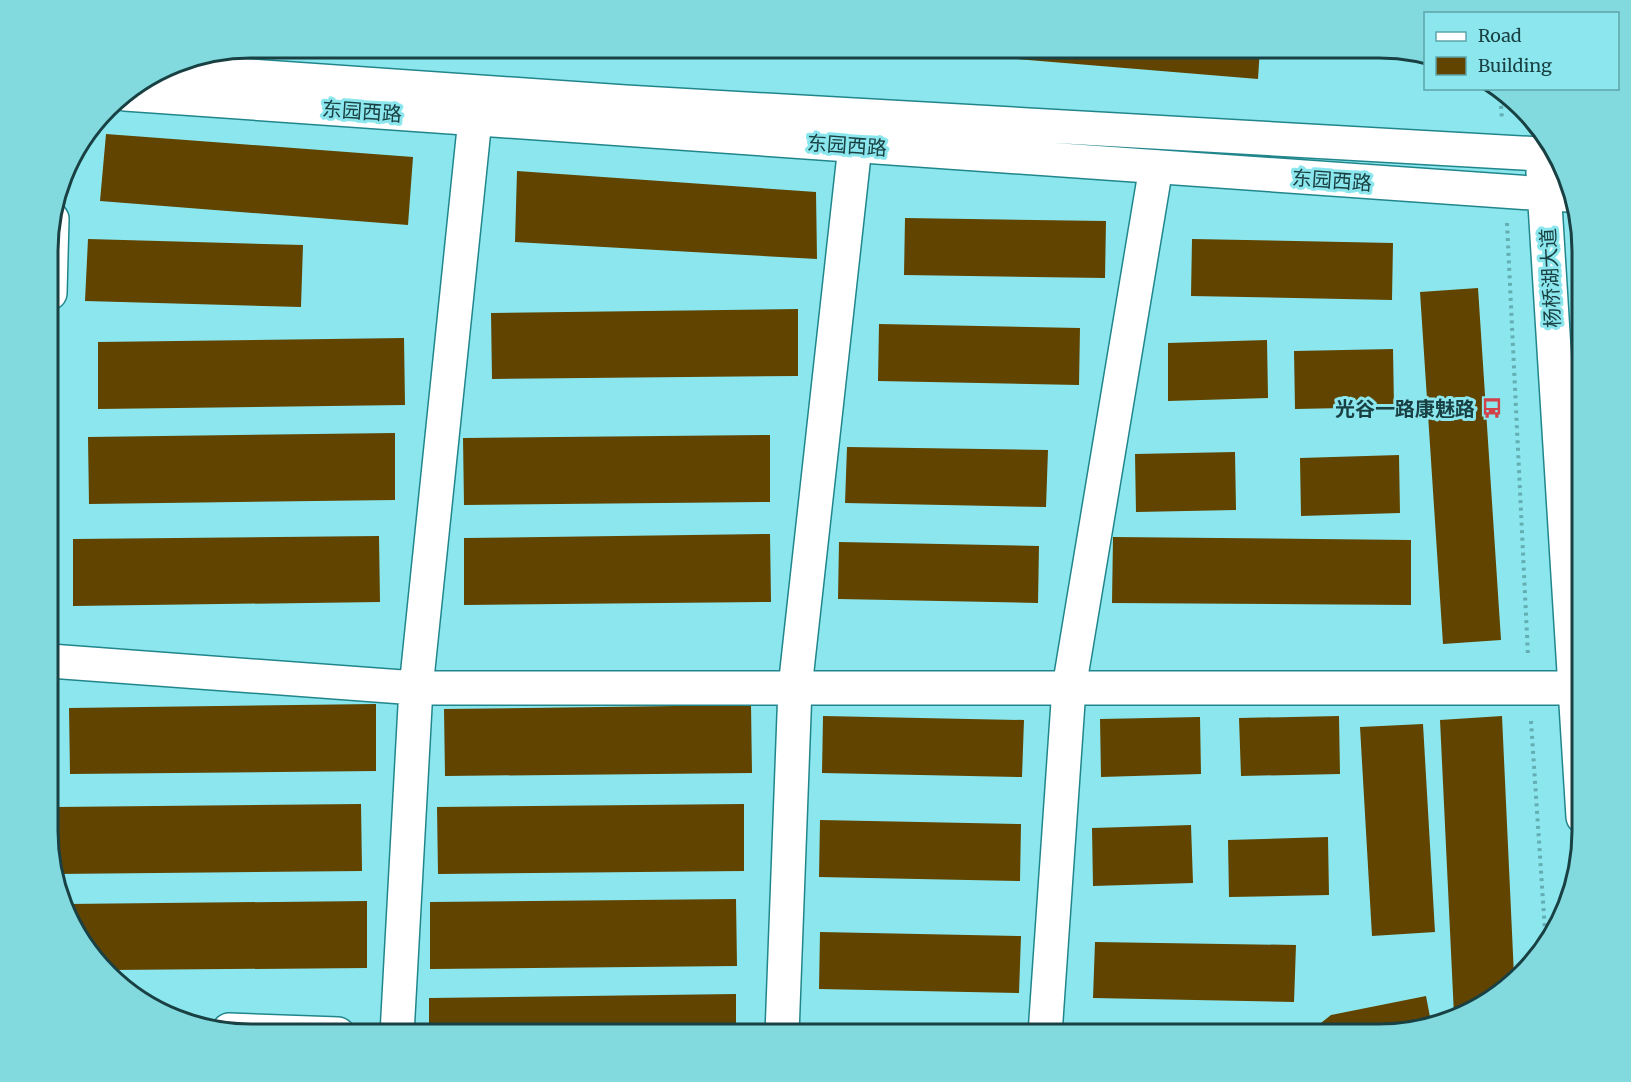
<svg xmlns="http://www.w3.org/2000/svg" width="1631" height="1082" viewBox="0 0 1631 1082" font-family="Merriweather,'Noto Sans SC',serif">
<rect width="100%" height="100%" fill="#8be7ed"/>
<path fill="#614400" d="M993 48H1260L1258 79 993 57Z
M106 134 413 157 408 225 100 201Z
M517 171 816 192 817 259 515 242Z
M905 218 1106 221 1105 278 904 275Z
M88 239 303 245 301 307 85 301Z
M1192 239 1393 243 1392 300 1191 296Z
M1478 288 1501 640 1443 644 1420 292Z
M798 309V376L492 379 491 313Z
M879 324 1080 328 1079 385 878 381Z
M404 338 405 405 98 409V342Z
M1267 340 1268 398 1168 401V343Z
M1393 349 1394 407 1295 409 1294 351Z
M395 433V500L89 504 88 437Z
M770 435V502L464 505 463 438Z
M847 447 1048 450 1046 507 845 503Z
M1235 452 1236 510 1136 512 1135 454Z
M1399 455 1400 513 1301 516 1300 458Z
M770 534 771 602 464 605V538Z
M379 536 380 602 73 606V539Z
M1113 537 1411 540V605L1112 603Z
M839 542 1039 546 1038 603 838 599Z
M376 704V771L70 774 69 708Z
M751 705 752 773 445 776 444 709Z
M823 716 1024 720 1022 777 822 773Z
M1339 716 1340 774 1241 776 1239 718Z
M1502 716 1514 976 1481 1007 1454 1015 1440 720Z
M1200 717 1201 774 1101 777 1100 719Z
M1423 724 1435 932 1372 936 1360 727Z
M361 804 362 871 56 874 55 807Z
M744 804V871L438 874 437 807Z
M820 820 1021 824 1020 881 819 877Z
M1191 825 1193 883 1093 886 1092 828Z
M1328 837 1329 895 1229 897 1228 840Z
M736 899 737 966 430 969V902Z
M367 901V968L111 970 75 933 66 904Z
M820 932 1021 936 1019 993 819 989Z
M1095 942 1296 945 1294 1002 1093 998Z
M736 994V1034H429V998Z
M1426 996 1431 1022 1392 1034H1307L1331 1015Z
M811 1031 859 1032V1034H811Z"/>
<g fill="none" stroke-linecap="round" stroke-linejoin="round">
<g stroke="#21868c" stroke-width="36">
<path id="minor" d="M50 293 52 219
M50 661 416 688H1575
M229 1030 338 1034
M397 1034 416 688 475 119
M782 1034 795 688 855 146
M1045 1034 1069 688 1156 167"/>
</g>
<g stroke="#21868c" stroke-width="36">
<path id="tertiary" d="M1545 194 1569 195"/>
</g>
<g stroke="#21868c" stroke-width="36">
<path id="secondary" d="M163 70 625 102 1557 155
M125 94 1545 194
M1543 172 1583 817"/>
</g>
<path stroke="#64aeb3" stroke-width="4" stroke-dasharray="3 4.5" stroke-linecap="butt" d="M1500 91 1502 120
M1507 223 1528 656
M1531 721 1546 946"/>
<use href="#minor" stroke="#fff" stroke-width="33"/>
<use href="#tertiary" stroke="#fff" stroke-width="33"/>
<use href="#secondary" stroke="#fff" stroke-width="33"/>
</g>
<defs>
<g id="bus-bare" transform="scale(1.62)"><path d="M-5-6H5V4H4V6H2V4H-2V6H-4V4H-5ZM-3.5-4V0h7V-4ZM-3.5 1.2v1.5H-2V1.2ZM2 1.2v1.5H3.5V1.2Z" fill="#d1414a" stroke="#8be7ed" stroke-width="2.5" paint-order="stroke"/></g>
</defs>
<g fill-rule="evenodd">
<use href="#bus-bare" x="1492" y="408"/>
</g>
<g text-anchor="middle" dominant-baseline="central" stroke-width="6" stroke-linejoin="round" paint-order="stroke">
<g font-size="20" fill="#194043" stroke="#8be7ed">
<text transform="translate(362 111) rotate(4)">东园西路</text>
<text transform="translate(847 145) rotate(4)">东园西路</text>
<text transform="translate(1332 180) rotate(4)">东园西路</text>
<text transform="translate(1550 278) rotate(-93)">杨桥湖大道</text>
</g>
<g font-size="20" font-weight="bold" fill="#194043" stroke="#8be7ed" text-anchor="end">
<text x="1475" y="408">光谷一路康魅路</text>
</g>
</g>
<path d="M0 0H1631V1082H0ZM251 58H1379A193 193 0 0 1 1572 251V831A193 193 0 0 1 1379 1024H251A193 193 0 0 1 58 831V251A193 193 0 0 1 251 58Z" fill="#82dadf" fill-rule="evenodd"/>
<path fill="none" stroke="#194043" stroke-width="3" d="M251 58H1379A193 193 0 0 1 1572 251V831A193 193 0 0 1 1379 1024H251A193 193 0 0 1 58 831V251A193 193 0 0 1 251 58Z"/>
<rect x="1424" y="12" width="195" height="78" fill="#8be7ed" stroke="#5da4a9" stroke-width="1.5"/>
<rect x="1436" y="32" width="30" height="9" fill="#ffffff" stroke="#5da4a9" stroke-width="1.5"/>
<text x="1478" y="42" font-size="18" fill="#194043">Road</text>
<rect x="1436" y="57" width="30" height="18" fill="#614400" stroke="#5da4a9" stroke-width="1.5"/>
<text x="1478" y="72" font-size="18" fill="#194043">Building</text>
</svg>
